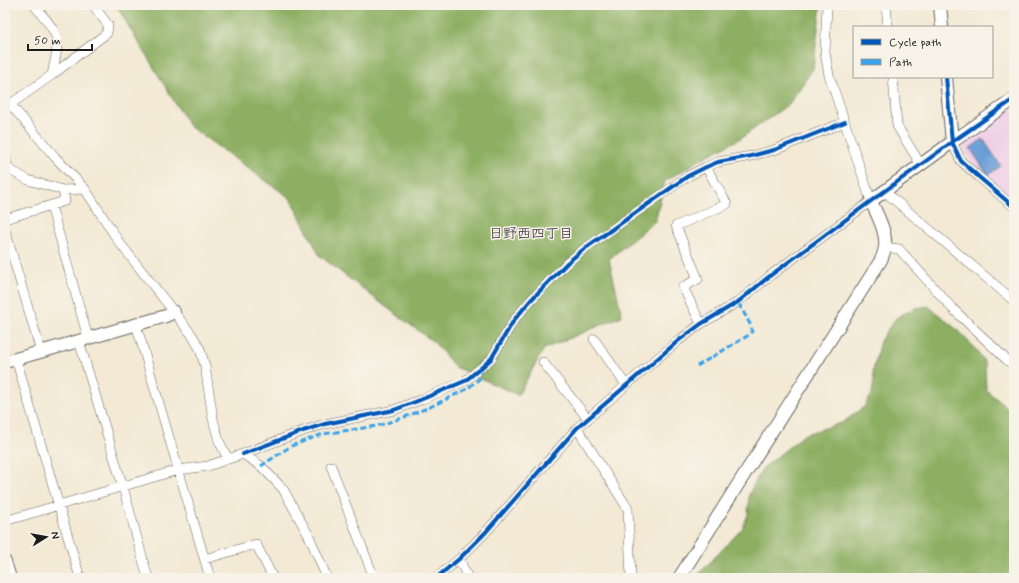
<svg xmlns="http://www.w3.org/2000/svg" width="1019" height="583" viewBox="0 0 1019 583" font-family="Mynerve,'Klee One',sans-serif">
<rect width="100%" height="100%" fill="#f7f3e8"/>
<filter id="ink" filterUnits="userSpaceOnUse"><feTurbulence type="fractalNoise" baseFrequency=".025" numOctaves="2"/><feDisplacementMap in="SourceGraphic" scale="8" xChannelSelector="R" yChannelSelector="G"/><feConvolveMatrix kernelMatrix="1 2 1 2 8 2 1 2 1" color-interpolation-filters="sRGB"/></filter>
<filter id="wash" filterUnits="userSpaceOnUse"><feTurbulence type="fractalNoise" baseFrequency=".012" numOctaves="4" result="noise"/><feDisplacementMap in="SourceGraphic" scale="16" xChannelSelector="R" yChannelSelector="G"/><feGaussianBlur stdDeviation="0.9" result="paint"/><feColorMatrix in="noise" values="0 0 0 0 0 0 0 0 0 0 0 0 0 0 0 0 0 1.4 0 .05"/><feComposite in="paint" operator="in"/></filter>
<g filter="url(#wash)">
<rect width="100%" height="100%" fill="#f3e9d4"/>
<path fill="#efd0e6" d="M1014 107V203L975 167 964 150V143Z"/>
<path fill="#8daf62" stroke="#54663f" d="M116 5H821L813 69 789 104 741 138 705 157 665 181 655 221 609 259 622 316 544 349 518 395 455 367 435 343 385 306 320 256 290 198 189 126Z
M928 306 960 332 978 352 985 363 986 390 1014 413V578H695L742 529 748 515 749 494 762 469 805 434 842 423 864 407 872 394 874 380 873 371 880 341 884 335 896 318 915 308Z"/>
<path fill="#689dd5" stroke="#425c78" d="M983 139 1001 166 988 175 970 148Z"/>
</g>
<g filter="url(#ink)">
<g fill="none" stroke-linecap="round" stroke-linejoin="round">
<g stroke="#67645c" stroke-width="10">
<path id="minor" d="M34 5C41 14 55 28 57 40 58 52 54 64 52 75
M886 5 888 27
M893 77 897 126 921 165
M5 98 55 157 85 189 119 242 192 335 200 349 205 366 213 419 219 441 228 459
M5 108 52 75 107 33 108 25 93 5
M952 142 961 161 980 178 1014 207
M5 156 8 169
M5 167 28 180 63 190 85 189
M884 191 1014 301
M51 206 88 338
M5 219 65 201 63 190
M5 230 41 352
M885 247 899 249 953 309 1007 360 1014 365
M136 324 210 578
M701 324 683 287 698 279 676 226 727 204 706 167
M594 339 626 385
M79 341 123 487 148 578
M16 359 80 578
M543 362 588 419
M577 428 628 509 631 578
M243 454 303 431 325 424 394 410 420 400 465 381 482 367 491 359 514 320 530 301 567 263 584 249 688 176 706 167 718 162 751 156 774 150 845 122
M331 466 374 578
M5 521 178 470 208 466 243 454 261 466 283 489 309 536 327 578
M205 559 256 544 273 578
M459 559 468 578
M436 578 459 559 485 533 577 428 646 368 678 341 701 324 738 302 771 275 871 201 829 75 825 53 827 5"/>
</g>
<g stroke="#67645c" stroke-width="14">
<path id="tertiary" d="M940 5 942 27
M946 77 952 142
M5 362 166 316 174 312
M5 562 10 578
M679 578 749 467 881 260C883 256 884 252 885 247 887 232 877 215 871 201L952 142 1014 99"/>
</g>
<use href="#minor" stroke="#fff" stroke-width="9"/>
<use href="#tertiary" stroke="#fff" stroke-width="12"/>
<path stroke="#3da2ea" stroke-width="3" stroke-dasharray="6 3" stroke-linecap="butt" d="M697 366 749 335 752 331 751 326 738 302
M261 466 291 446 323 434 377 426 402 418 430 407 467 389 479 379 482 369"/>
<g stroke="#f7f3e8" stroke-width="6">
<path id="cycleway" d="M946 77 952 142 961 161 980 178 1014 207
M243 454 303 431 325 424 394 410 420 400 465 381 482 367 491 359 514 320 530 301 567 263 584 249 688 176 706 167 718 162 751 156 774 150 845 122
M436 578 459 559 485 533 577 428 678 341 701 324 738 302 771 275 871 201 952 142 1014 99"/>
</g>
<use href="#cycleway" stroke="#0057b8" stroke-width="4"/>
</g>
</g>
<g text-anchor="middle" dominant-baseline="central" stroke-width="3" stroke-linejoin="round" paint-order="stroke">
<g font-size="14" font-weight="bold" fill="#564758" stroke="#f7f3e8">
<text x="531" y="234">日野西四丁目</text>
</g>
</g>
<rect width="1019" height="583" fill="none" stroke="#f7f3e8" stroke-width="20"/>
<rect x="853" y="26" width="140" height="52" fill="#f7f3e8" stroke="#9f9d96"/>
<rect x="861" y="39" width="20" height="6" fill="#0057b8" stroke="#9f9d96"/>
<text x="889" y="46" font-size="12" fill="#1c1c1c">Cycle path</text>
<rect x="861" y="59" width="20" height="6" fill="#3da2ea" stroke="#9f9d96"/>
<text x="889" y="66" font-size="12" fill="#1c1c1c">Path</text>
<g transform="translate(46 537) rotate(79)" stroke="#f7f3e8" stroke-width="3" paint-order="stroke">
<path d="M0-3L7 15L0 10L-7 15Z" fill="#1c1c1c"/>
<text y="-6" font-size="11" font-weight="bold" text-anchor="middle" fill="#1c1c1c">N</text>
</g>
<path d="M28 44v6h64v-6" fill="none" stroke="#1c1c1c" stroke-width="2"/>
<text x="34" y="44" font-size="12" fill="#1c1c1c" stroke="#f7f3e8" stroke-width="3" paint-order="stroke">50 m</text>
</svg>
